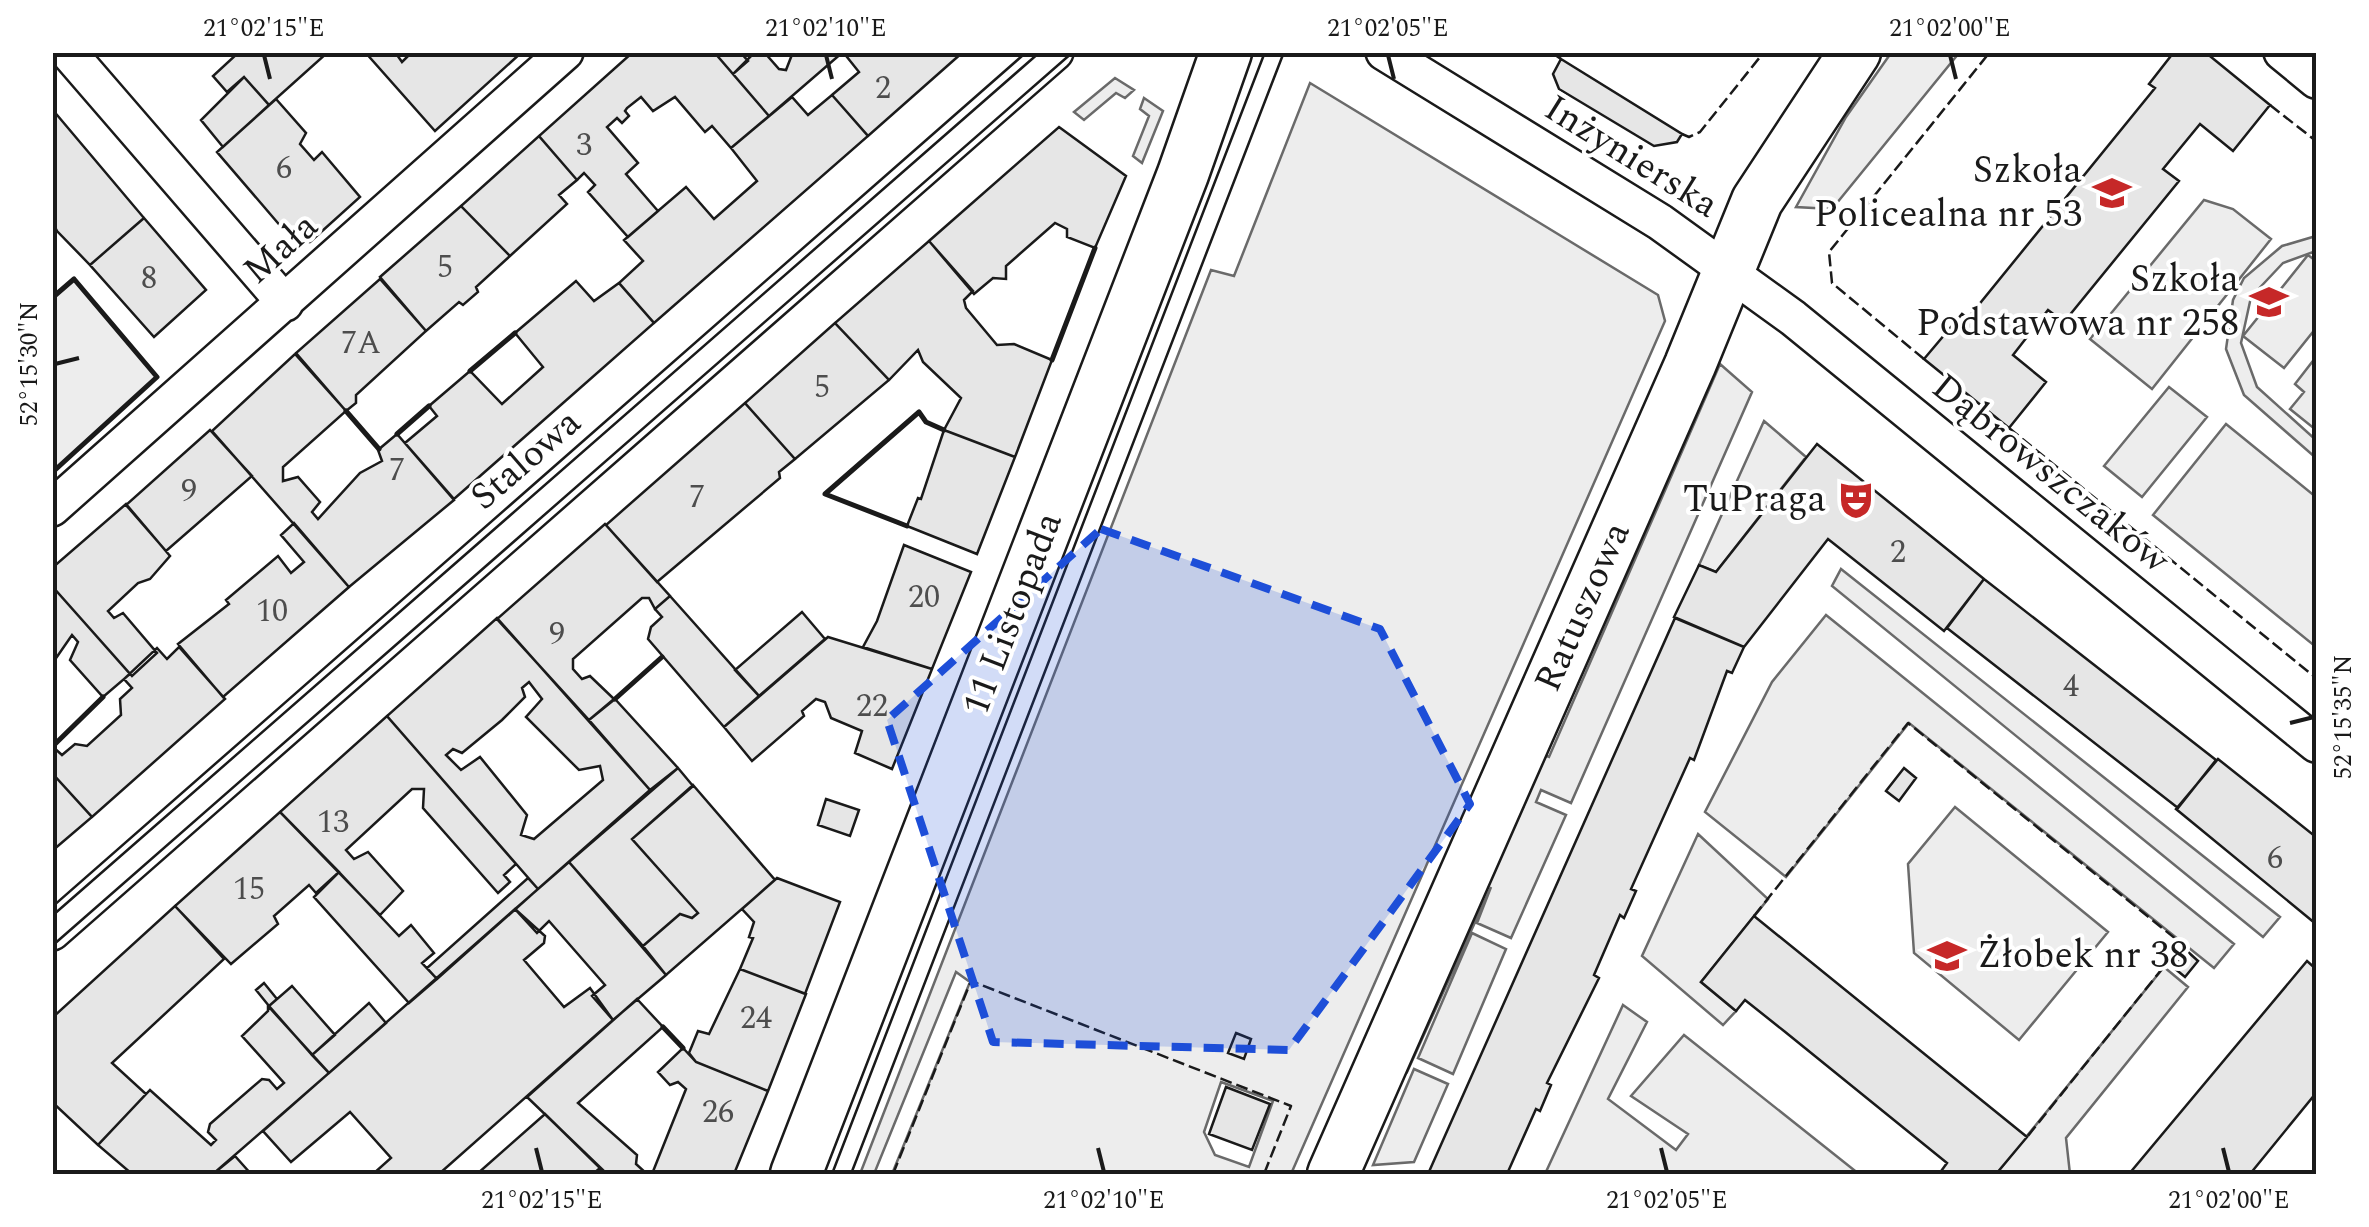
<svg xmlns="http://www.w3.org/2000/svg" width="2369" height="1227" viewBox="0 0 2369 1227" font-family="Spectral,serif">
<rect width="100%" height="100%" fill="#fff"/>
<path fill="#ededed" stroke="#6a6a6a" stroke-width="2.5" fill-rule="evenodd" d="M1891 53H1959L1832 209 1796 207 1846 117Z
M1115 78 1134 90 1125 98 1116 93 1084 120 1074 112Z
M1310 83 1658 295 1665 321 1291 1174H892L970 982 956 972 874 1174H860L1211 270 1234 276ZM1221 1082 1273 1101 1249 1167 1215 1155 1204 1132Z
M1144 98 1163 111 1142 163 1133 156 1149 116 1140 109Z
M2204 200 2233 209 2271 239 2152 389 2090 339Z
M2316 236V251L2283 263 2251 297 2241 343 2257 387 2316 440V458L2244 395 2226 349 2233 300 2244 278 2282 246Z
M2308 255 2316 261V328L2284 368 2243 336Z
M74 279 157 377 55 470 53 298Z
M2316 357V430L2290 409 2304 392 2295 384Z
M1720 364 1752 392 1571 803 1541 790 1536 802 1566 815 1511 938 1477 923 1491 887 1407 1072 1398 1068 1536 752 1549 757Z
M2169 387 2207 417 2142 497 2104 466Z
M1764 421 1806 457 1716 572 1699 565Z
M2226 424 2316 497V647L2153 515Z
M1841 569 2280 917 2263 937 1832 586Z
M1826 615 2234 944 2214 968 1909 723 1786 877 1705 812 1772 682Z
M1955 807 2108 932 2019 1040 1914 953 1908 864Z
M1698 834 1768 899 1701 982 1736 1011 1723 1025 1642 956Z
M1472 933 1506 949 1453 1074 1418 1058Z
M2164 967 2188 987 2066 1138 2070 1174H1996Z
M1623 1005 1647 1022 1608 1099 1676 1150 1688 1134 1631 1096 1684 1035 1859 1174H1545Z
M1414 1069 1448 1084 1414 1162 1373 1165Z"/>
<path fill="#e6e6e6" stroke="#1a1a1a" stroke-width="2.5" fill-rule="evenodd" d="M239 52H327V53L269 105 244 77 227 92 213 76Z
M365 52H395L402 62 412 52H522L435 131Z
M633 52H714L769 116 731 148 712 126 705 132 675 97 653 111 641 97 627 108 625 111 629 116 622 123 617 118 607 127 638 163 626 174 658 211 628 237 588 192 595 185 584 173 577 180 539 136Z
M714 52H740L748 61 733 74Z
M755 52H764L779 69 786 70 793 52H843L769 116 733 74Z
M963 52 868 136 832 95 859 72 843 52Z
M2174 52H2205L2270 105 2233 151 2200 124 2163 169 2179 181 2064 322 2048 310 2013 355 2046 382 2009 428 1924 359 1962 314 1968 318 2155 88 2149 84Z
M1561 59 1682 134 1677 142 1654 146 1559 89 1553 74Z
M244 77 269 105 223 147 201 120Z
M832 95 868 136 654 323 619 283 643 261 624 240 686 187 714 219 757 181 731 148 792 97 808 115Z
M276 99 306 133 300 144 314 160 322 152 360 197 310 242 295 243 217 152Z
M52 109 144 218 90 265 57 231 52 221Z
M1059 127 1126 176 1095 248 1067 237V229L1055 223 1006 266V279L993 278 974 294 929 241Z
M539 136 577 180 559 195 567 204 510 256 461 206Z
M461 206 510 256 476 287 478 292 463 305 459 302 426 331 380 277Z
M144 218 206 290 154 337 90 265Z
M929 241 973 291 964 300 966 308 997 345 1014 344 1052 360 1015 457 944 430 961 398 923 362 918 350 889 380 835 323Z
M380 279 426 331 356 395V403L346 411 296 353Z
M576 281 594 301 619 283 654 323 454 499 405 443 437 416 429 406 470 371 502 404 543 367 515 333Z
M835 323 889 380 795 459 745 403Z
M295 354 346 411 283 467V481L298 477 320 502 312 512 318 519 360 473 382 461 378 450 397 434 454 500 349 587 212 431Z
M745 403 795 459 779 472 780 478 657 582 606 525Z
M210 430 252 476 166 551 126 505Z
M944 430 1015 457 977 554 907 526 918 498 921 499Z
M1817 444 1984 579 1944 631 1828 539 1744 647 1674 617 1699 565 1716 572Z
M126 504 170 556 150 579 138 583 108 611 114 618 123 613 157 653 132 676 52 586V568Z
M294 523 349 587 223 697 178 644 229 604 226 600 278 556 291 573 304 562 281 535Z
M605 524 670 596 655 609 649 598H642L573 659V669L582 679 590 676 614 699 589 720 497 619Z
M904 545 971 572 932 669 863 647 877 621Z
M1984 579 2216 760 2178 808 1947 628Z
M52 586 130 674 103 697 70 660 78 642 72 635 52 664Z
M670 596 759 696 724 727 648 639 651 627 662 617 655 609Z
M802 612 825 639 759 696 735 670Z
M497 618 650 790 538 889 387 716ZM529 682 542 699 526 717 579 770 600 766 603 780 534 839 521 835 527 815 480 757 461 770 446 755 453 749 462 753 502 720 525 697 522 688Z
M1675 618 1744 647 1732 673 1727 671 1694 760 1690 758 1631 889 1636 891 1624 918 1620 915 1594 975 1599 978 1547 1083 1551 1085 1540 1111 1536 1109 1507 1174H1428Z
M828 637 932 669 892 769 855 753 862 731 831 718 825 702 816 699 802 711 804 716 752 761 724 727Z
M179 647 225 699 92 817 52 773V746L62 755 75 744 87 746 121 715 120 699 132 688 124 679 157 648 167 659Z
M615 699 678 768 650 790 589 720Z
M387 716 516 864 504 875 510 882 498 893 423 808 424 789H412L346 850 354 859 368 852 403 891 380 915 280 812Z
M2218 759 2316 837V924L2176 809Z
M678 768 693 786 632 839 698 913 692 918 680 914 643 946 569 862Z
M1904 768 1916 778 1899 801 1886 791Z
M52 773 92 817 52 851Z
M693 785 775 880 666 975 643 946 680 914 692 918 698 913 632 839Z
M826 799 859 810 850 836 818 825Z
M280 812 339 872 316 893 309 885 274 916 278 924 231 964 175 906Z
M569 862 666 975 613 1020 592 996 605 985 549 921 537 933 515 909Z
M339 872 399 936 411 925 434 953 422 963 437 979 409 1003 314 897Z
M528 878 538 889 437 979 427 968Z
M777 878 840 902 805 994 740 969 753 938 749 937 754 922 742 909Z
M175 906 224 959 112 1063 146 1094 98 1145 52 1102V1018Z
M515 909 545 936 544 943 524 960 564 1007 590 988 613 1020 439 1174H373L391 1158 350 1112 291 1162 263 1131Z
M1754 916 2027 1137 1996 1174H1939L1947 1163 1784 1031 1745 1000 1736 1011 1701 982Z
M2187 951 2198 961 2185 977 2173 967Z
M2307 961 2316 969V1093L2250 1174H2129Z
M740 969 806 994 768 1091 696 1062 689 1053 698 1031 709 1034Z
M264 983 277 999 269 1006 256 990Z
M292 986 335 1035 312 1055 269 1006Z
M637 999 663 1027 578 1103 637 1155 636 1164 647 1174H607L527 1097Z
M369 1003 386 1023 329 1073 312 1055Z
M268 1006 329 1073 213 1174H132L98 1145 150 1090 211 1145 216 1140 208 1132 210 1124 262 1079 269 1080 277 1089 284 1083 242 1036 268 1011Z
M1236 1033 1251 1039 1244 1059 1228 1053Z
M683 1048 696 1062 768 1091 734 1174H652L686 1089 678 1082 670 1085 658 1072Z
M1226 1087 1270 1104 1252 1150 1209 1134Z
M545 1114 600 1168 593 1174H477Z
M235 1156 251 1174H213Z"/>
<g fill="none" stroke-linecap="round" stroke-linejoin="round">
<g stroke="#1a1a1a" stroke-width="40">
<path id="street" d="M68 52 285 303
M1384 52 1660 222 1793 318 2316 744
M2282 52 2316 80
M52 508 565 52
M52 932 1055 52"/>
</g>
<g stroke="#1a1a1a" stroke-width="55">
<path id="secondary" d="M796 1174 1183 174 1226 52
M1333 1174 1690 365 1757 201 1855 52"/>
</g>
<use href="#street" stroke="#fff" stroke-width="35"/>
<use href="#secondary" stroke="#fff" stroke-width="50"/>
<path stroke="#1a1a1a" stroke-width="2.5" d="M52 916 1040 52
M52 946 1073 52
M832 1174 1265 52
M851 1174 1284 52"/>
<path stroke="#1a1a1a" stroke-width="2.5" stroke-dasharray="12 5" stroke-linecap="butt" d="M1551 52 1561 59
M2270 105 2316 141
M1682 134 1689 137 1700 132 1764 52
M1924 359 1832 283 1829 252 1990 52
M2009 428 2316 678
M1754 916 1908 723 2182 944 2027 1137
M893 1174 971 981 1291 1106 1264 1174"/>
<path stroke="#1a1a1a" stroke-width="5" d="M52 298 74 279 157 377 55 470
M1052 360 1095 248
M470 371 515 333
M346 411 379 449
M397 434 429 406
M907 526 825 494 919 412 926 422 944 430
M615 699 662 657
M53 746 103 697
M663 1027 683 1048"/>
</g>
<path fill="#1d4ed8" fill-opacity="0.2" stroke="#1d4ed8" stroke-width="8" stroke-dasharray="20 12" stroke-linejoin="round" d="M1101 529 1380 629 1470 804 1289 1050 993 1042 887 720Z"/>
<path fill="none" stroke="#1a1a1a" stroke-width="4" d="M264 55 270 79M826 55 832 79M1388 55 1394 79M1950 55 1956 79M55 364 79 358M2290 723 2314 717M536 1148 542 1172M1098 1148 1104 1172M1661 1148 1667 1172M2223 1148 2229 1172"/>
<defs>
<g id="university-bare" transform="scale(3)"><path d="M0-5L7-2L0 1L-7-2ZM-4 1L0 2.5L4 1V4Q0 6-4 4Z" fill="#c62828" stroke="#fff" stroke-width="2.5" paint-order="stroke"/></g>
<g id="school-bare" transform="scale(3)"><path d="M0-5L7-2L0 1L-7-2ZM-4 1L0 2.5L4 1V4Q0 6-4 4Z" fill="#c62828" stroke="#fff" stroke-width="2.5" paint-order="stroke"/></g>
<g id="theatre-bare" transform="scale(3)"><path d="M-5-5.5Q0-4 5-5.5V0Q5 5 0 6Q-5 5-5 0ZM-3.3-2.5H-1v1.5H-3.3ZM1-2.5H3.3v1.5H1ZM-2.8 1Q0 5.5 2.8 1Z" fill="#c62828" stroke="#fff" stroke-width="2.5" paint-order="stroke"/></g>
</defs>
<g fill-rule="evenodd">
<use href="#university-bare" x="2112" y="193"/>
<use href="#school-bare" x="2269" y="302"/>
<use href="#theatre-bare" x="1856" y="500"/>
<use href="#school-bare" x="1947" y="956"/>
</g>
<g text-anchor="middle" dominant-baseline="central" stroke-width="8" stroke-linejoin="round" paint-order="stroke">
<g font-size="32" fill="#4d4d4d">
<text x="883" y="88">2</text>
<text x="584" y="145">3</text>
<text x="284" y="168">6</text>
<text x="445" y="267">5</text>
<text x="149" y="278">8</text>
<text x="361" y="343">7A</text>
<text x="822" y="387">5</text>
<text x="397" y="470">7</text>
<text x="189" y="491">9</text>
<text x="697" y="497">7</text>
<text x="1898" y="552">2</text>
<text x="924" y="597">20</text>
<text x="272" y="611">10</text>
<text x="557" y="634">9</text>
<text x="2071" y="686">4</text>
<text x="872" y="706">22</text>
<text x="333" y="822">13</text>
<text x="2275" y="858">6</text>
<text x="249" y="889">15</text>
<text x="756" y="1018">24</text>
<text x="718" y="1112">26</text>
</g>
<g font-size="38" fill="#1a1a1a" stroke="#fff">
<text transform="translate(1631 157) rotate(32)">Inżynierska</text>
<text transform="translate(281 249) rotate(-42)">Mała</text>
<text transform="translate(526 460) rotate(-41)">Stalowa</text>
<text transform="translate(2050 474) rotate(39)">Dąbrowszczaków</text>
<text transform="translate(1583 607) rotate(-66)">Ratuszowa</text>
<text transform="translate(1013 614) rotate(-69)">11 Listopada</text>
</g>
<g font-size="38" fill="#1a1a1a" stroke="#fff" text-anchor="end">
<text x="2082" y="171">Szkoła<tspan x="2082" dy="44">Policealna nr 53</tspan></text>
<text x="2239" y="280">Szkoła<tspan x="2239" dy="44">Podstawowa nr 258</tspan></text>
<text x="1826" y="500">TuPraga</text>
<text x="1977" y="956" text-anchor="start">Żłobek nr 38</text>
</g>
</g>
<rect width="2369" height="1227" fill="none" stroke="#ffffff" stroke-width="110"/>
<rect x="55" y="55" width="2259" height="1117" fill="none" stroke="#1a1a1a" stroke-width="4"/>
<g font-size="25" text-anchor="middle" fill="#1a1a1a">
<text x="264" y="36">21°02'15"E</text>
<text x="826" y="36">21°02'10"E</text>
<text x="1388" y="36">21°02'05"E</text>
<text x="1950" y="36">21°02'00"E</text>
<text transform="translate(28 364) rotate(-90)" y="9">52°15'30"N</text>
<text transform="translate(2342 717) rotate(-90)" y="9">52°15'35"N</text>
<text x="542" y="1208">21°02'15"E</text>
<text x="1104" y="1208">21°02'10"E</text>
<text x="1667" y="1208">21°02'05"E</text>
<text x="2229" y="1208">21°02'00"E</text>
</g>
</svg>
